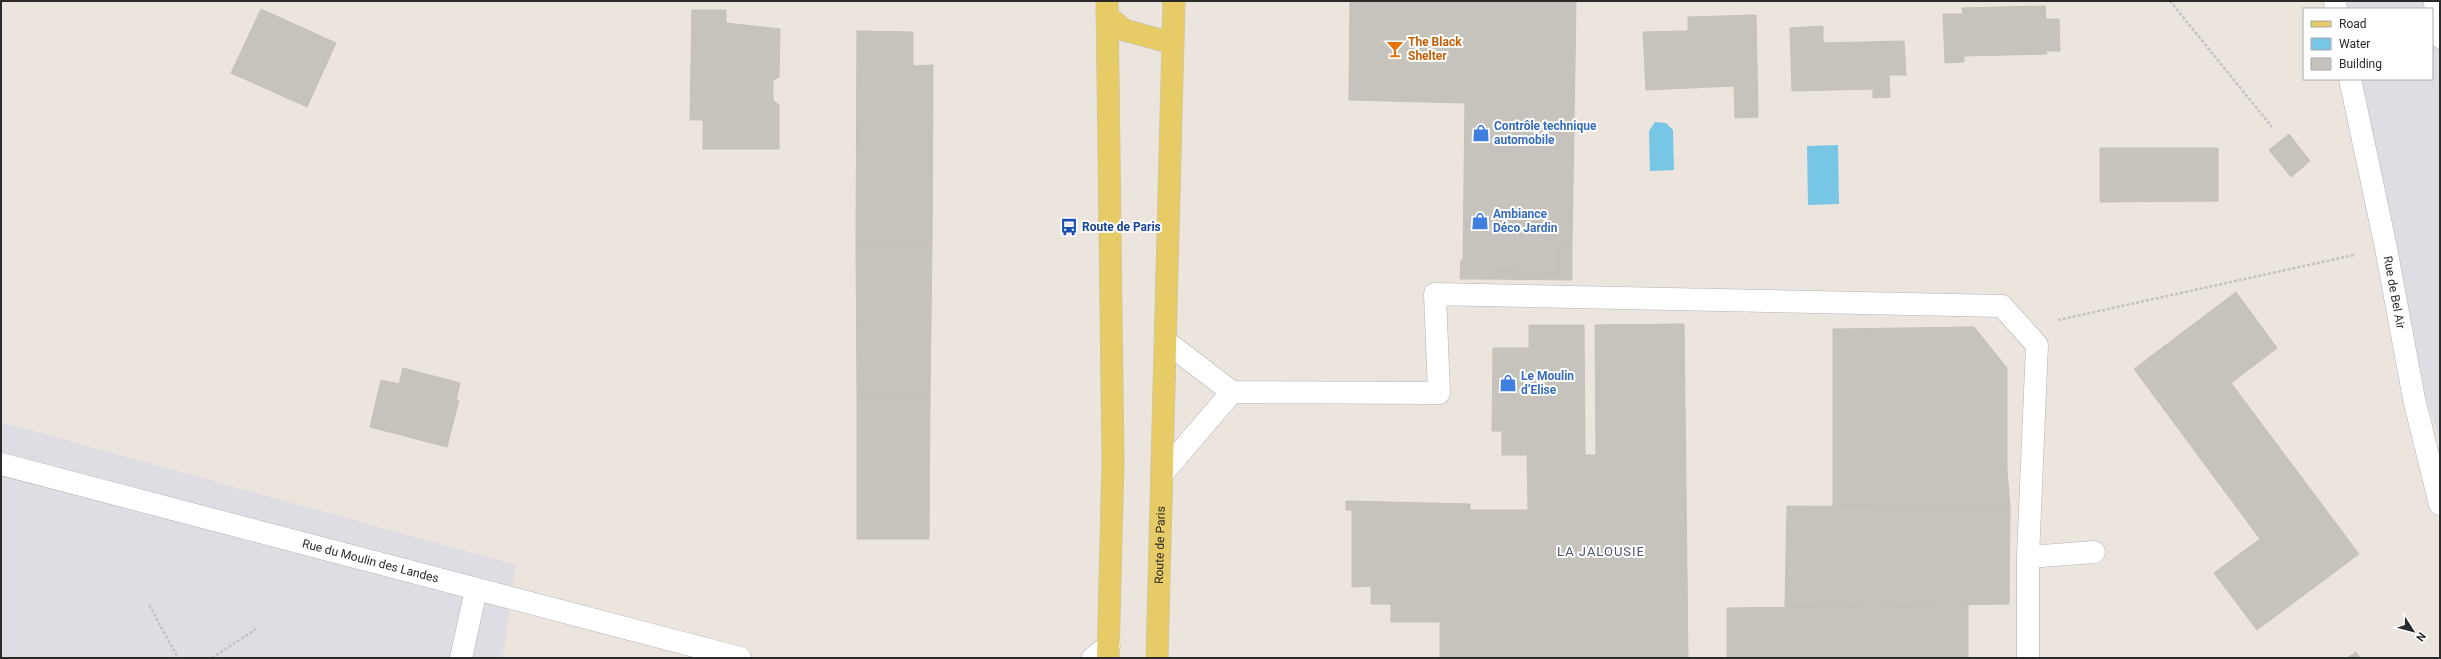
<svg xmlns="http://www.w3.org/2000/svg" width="2441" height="659" viewBox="0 0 2441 659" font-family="Roboto,sans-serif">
<rect width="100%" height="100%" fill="#ebe5dd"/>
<path fill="#dfdde4" d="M2346 1H2440V440L2414 364 2360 79H2432V9H2347Z
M1 422 515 565 503 658H1Z"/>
<path fill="#77c6e6" d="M1655 122 1666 123 1673 130 1674 170 1650 171 1649 131Z
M1838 145 1839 204 1808 205 1807 146Z"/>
<path fill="#c6c2bc" stroke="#c6c1b6" d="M1350 1H1576L1572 244H1559V273L1493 271 1488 279H1460L1461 260H1463L1465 103 1349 100Z
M2045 6 2046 19H2059L2060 51H2046L2047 54 1964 56V62L1945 63 1943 14H1963L1962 8Z
M261 9 336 43 307 107 231 73Z
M692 10H726V23L780 29 779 77 773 80V100L779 105V149H703V120H690Z
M1756 15 1758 117 1735 118 1734 86 1646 90 1643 32 1688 31V17Z
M1823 26V43L1904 41 1906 75H1889L1890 97 1873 98V89L1792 91 1790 28Z
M857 31 913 32V66L933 65 932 244H856Z
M2289 134 2310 161 2291 177 2269 150Z
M2100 148H2218V201L2100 202Z
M856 244H932L930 394H857Z
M1559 244H1572V280L1488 279 1493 271 1559 273Z
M2236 292 2277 348 2231 383 2359 554 2257 630 2214 573 2260 539 2134 369Z
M1684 324 1688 658H1440V622H1391V604H1371V586L1352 587V510H1346V501L1470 504V510H1528L1527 455H1502V431H1492L1493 348H1529V325H1584L1585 455H1596L1595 325Z
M1974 327 2007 368V469L2010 508 1833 506V329Z
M403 368 460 383 456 400H459L447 447 370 427 381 380 399 384Z
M857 394H930L929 539H857Z
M1787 506 2010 508 2009 604 1785 607Z
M1968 605V658H1727V608Z
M2356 652 2360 658H2347Z"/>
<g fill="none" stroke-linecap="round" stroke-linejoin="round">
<g stroke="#b0b3bc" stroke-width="20">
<path id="lane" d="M2433 1 2440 39"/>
</g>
<g stroke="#b0b3bc" stroke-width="23">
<g id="street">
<path d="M1165 341 1232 392 1439 393 1435 294 2002 306 2037 345 2028 557"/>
<path id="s1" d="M1 464 740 658"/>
<path d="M1162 474 1232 392"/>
<path d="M461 658 476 590"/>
<path d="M1093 658 1109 645"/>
<path d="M2028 658V557L2094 552"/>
</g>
</g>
<g stroke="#b0b3bc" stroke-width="23">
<g id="secondary">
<path d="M2335 1 2336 9"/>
<path id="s2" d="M2350 79 2386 248 2414 399 2440 504"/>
</g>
</g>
<g stroke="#c3c3c3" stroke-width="23">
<g id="primary">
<path d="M1107 1 1113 462 1108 658"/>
<path d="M1107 16 1124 30 1172 43"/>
<path id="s3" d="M1157 658 1174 1"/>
</g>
</g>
<path stroke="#c3c3c3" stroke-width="2.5" stroke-dasharray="3 2" stroke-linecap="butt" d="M2170 1 2272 127
M2058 320 2354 255
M149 605 178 658
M212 658 256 629"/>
<use href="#lane" stroke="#fff" stroke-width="19"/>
<use href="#street" stroke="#fff" stroke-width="22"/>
<use href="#secondary" stroke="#fff" stroke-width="22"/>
<use href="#primary" stroke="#e6cb66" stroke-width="22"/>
</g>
<defs>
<g id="bar-bare" transform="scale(1.38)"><path d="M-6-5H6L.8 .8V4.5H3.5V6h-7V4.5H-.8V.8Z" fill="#e8710a" stroke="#fff" stroke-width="2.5" paint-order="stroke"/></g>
<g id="shop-bare" transform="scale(1.38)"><path d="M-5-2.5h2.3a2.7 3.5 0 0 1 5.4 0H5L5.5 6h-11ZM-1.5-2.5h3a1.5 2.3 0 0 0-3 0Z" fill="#3f7fe0" stroke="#fff" stroke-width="2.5" paint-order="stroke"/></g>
<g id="bus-bare" transform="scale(1.38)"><path d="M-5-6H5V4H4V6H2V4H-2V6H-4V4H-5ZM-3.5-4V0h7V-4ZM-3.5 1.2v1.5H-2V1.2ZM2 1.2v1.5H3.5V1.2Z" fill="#1a4fb4" stroke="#fff" stroke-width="2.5" paint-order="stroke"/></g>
</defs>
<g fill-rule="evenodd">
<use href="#bar-bare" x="1395" y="49"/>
<use href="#shop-bare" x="1481" y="133"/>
<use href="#shop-bare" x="1480" y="221"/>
<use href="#bus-bare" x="1069" y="227"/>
<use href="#shop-bare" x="1508" y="383"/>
</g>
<g text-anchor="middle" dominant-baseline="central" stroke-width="4" stroke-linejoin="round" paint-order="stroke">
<g font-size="12" font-weight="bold" fill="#c56008" stroke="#fff" text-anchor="start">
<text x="1408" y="42">The Black<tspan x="1408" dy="14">Shelter</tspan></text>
</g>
<g font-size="12" font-weight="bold" fill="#366cbe" stroke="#fff" text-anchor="start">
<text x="1494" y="126">Contrôle technique<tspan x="1494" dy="14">automobile</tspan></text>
<text x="1493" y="214">Ambiance<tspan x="1493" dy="14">Déco Jardin</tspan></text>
<text x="1521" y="376">Le Moulin<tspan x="1521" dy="14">d’Elise</tspan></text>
</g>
<g font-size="12" font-weight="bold" fill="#164399" stroke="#fff" text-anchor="start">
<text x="1082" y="227">Route de Paris</text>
</g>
<g font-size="12" fill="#2a2a2a" stroke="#fff">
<text stroke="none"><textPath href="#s2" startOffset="218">Rue de Bel Air</textPath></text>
<text stroke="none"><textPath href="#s3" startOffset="113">Route de Paris</textPath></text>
<text stroke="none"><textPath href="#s1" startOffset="382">Rue du Moulin des Landes</textPath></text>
</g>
<g font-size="13" letter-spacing="1" fill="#4d5477" stroke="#fff">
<text x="1601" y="551">LA JALOUSIE</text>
</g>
</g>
<rect width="2441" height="659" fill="none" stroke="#2a2a2a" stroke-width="4"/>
<rect x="2303" y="8" width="130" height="72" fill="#ffffff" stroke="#aaaaaa"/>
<rect x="2311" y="21" width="20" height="6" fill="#e6cb66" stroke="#aaaaaa"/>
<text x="2339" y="28" font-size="12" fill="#2a2a2a">Road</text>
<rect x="2311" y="38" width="20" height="12" fill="#77c6e6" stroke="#aaaaaa"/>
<text x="2339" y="48" font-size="12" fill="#2a2a2a">Water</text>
<rect x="2311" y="58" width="20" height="12" fill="#c6c2bc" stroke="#aaaaaa"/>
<text x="2339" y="68" font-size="12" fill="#2a2a2a">Building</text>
<g transform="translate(2413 631) rotate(126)" stroke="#ffffff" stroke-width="3" paint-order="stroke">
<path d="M0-3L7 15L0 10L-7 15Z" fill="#2a2a2a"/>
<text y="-6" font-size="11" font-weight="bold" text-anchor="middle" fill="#2a2a2a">N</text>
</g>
</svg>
